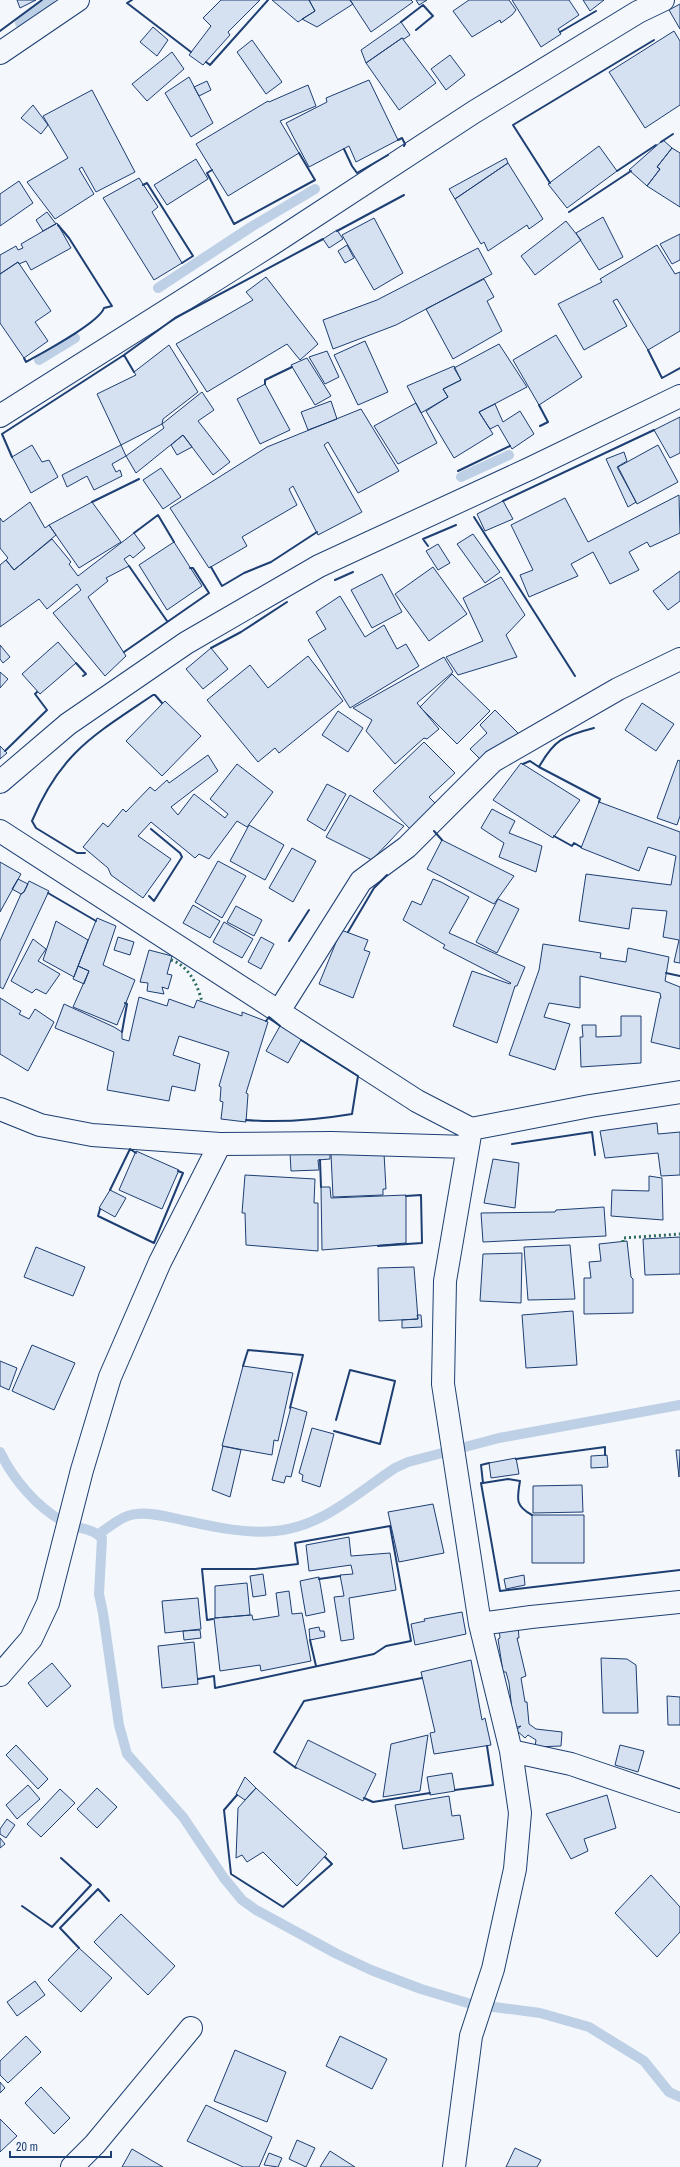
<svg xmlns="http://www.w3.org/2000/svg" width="680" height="2167" viewBox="0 0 680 2167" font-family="'Archivo Narrow',sans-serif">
<rect width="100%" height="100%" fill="#f4f7fb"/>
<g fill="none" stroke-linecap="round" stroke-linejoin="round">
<path stroke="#bed0e5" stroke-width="10" d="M20 23 50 1
M158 288 251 227 315 189
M39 360 75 338
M461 477 509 455
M0 1452C13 1479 36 1506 62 1521 74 1529 92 1527 102 1538L99 1594 103 1613 119 1725 127 1754 183 1817 224 1878 242 1900 256 1910 337 1954 371 1970 421 1989 471 2004 540 2013 589 2027 644 2061 669 2092 680 2097
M99 1534C109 1527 123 1515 136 1514 153 1512 171 1518 187 1521 214 1527 247 1534 275 1531 322 1527 357 1493 395 1468L408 1462 499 1438 680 1405"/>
</g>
<path fill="#d5e0f0" stroke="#1d3f73" d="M17 0H36L20 8Z
M221 0H260L228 32 230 35 203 65 189 55 211 26 203 18Z
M272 0H309L315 11 298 22Z
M309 0H350L353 4 317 27 302 19 315 11Z
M350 0H411L413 2 371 32Z
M416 0H427L419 5Z
M469 0H509L516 10 512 15 501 23 500 20 472 37 453 11Z
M512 0H569L579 15 558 29 561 34 541 47Z
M583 0H604L590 11Z
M680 4V29L669 10Z
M401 22 410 35 404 39 402 38 366 63 361 50Z
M153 27 168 40 157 56 140 42Z
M674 31 680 41V105L645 128 609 72Z
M402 38 436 83 399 110 366 63Z
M252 40 282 82 266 94 237 52Z
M172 52 184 69 147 101 132 84Z
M450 55 465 75 446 90 431 69Z
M189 77 213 123 191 137 165 93Z
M369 80 398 140 356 162 349 146 309 167 286 123 327 102 326 98Z
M207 81 211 90 199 96 194 87Z
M308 85 316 106 280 121 299 153 228 196 196 144 268 101 269 102Z
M92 90 135 172 96 192 82 167 79 169 94 194 55 219 27 182 68 158 43 116Z
M33 105 48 125 41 134 21 118Z
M663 140 672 148 657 167 660 169 647 186 629 170Z
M599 146 617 171 567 208 548 184Z
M672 148 680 153V207L647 186 660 169 657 167Z
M506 158 508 163 455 199 449 189Z
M196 159 208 179 167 205 154 185Z
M508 163 543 219 529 229 527 225 488 251 484 242 481 244 455 199Z
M139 178 158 207 152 212 182 263 154 280 103 198Z
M19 181 33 203 0 226V194Z
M47 212 56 224 43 231 36 220Z
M603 217 623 257 599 270 576 233Z
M374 218 403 273 374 290 342 235Z
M566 221 581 240 535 275 521 256Z
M57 223 71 248 31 270 26 261 19 264 18 262 0 274V255L16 246 18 250 23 248 21 244Z
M337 230 343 239 329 248 323 239Z
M680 234V260L672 264 660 244Z
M347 245 354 258 345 263 338 251Z
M657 245 675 274 680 272V331L648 350 617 299 613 301 627 326 584 350 558 304 602 282 600 279Z
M478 248 492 274 396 325 333 349 323 320 377 300Z
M18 262 51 311 35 322 48 341 24 358 0 323V274Z
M266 277 318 344 300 360 287 344 207 392 176 344 253 300 246 292Z
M484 279 494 297 487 301 502 331 453 359 426 309Z
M556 335 582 377 539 405 513 360Z
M365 341 388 392 358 405 334 355Z
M499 344 527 387 479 412 493 434 454 458 426 411 448 397 443 389 461 380 454 368Z
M169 345 198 392 163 419 162 424 121 445 97 394 136 375 134 372Z
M327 351 339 377 325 384 309 357Z
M307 358 331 396 315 405 291 365Z
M454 366 461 380 443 389 448 397 421 413 407 386Z
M265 384 290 430 260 444 237 399Z
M202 392 214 410 198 421 230 462 213 475 183 435 136 473 126 456 112 464 116 472 120 470 122 476 94 490 87 476 67 487 62 475 121 445 126 456 164 428 162 424Z
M331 401 337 419 308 430 301 412Z
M416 403 437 443 398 464 374 426Z
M495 404 503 422 520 411 534 434 512 449 498 425 490 429 479 412Z
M361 409 399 471 358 493 328 442 324 445 362 512 318 535 293 486 289 489 297 505 242 537 247 546 209 568 170 508 267 447Z
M680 417V453L670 458 654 430Z
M183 435 192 447 177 455 171 445Z
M32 445 42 462 49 460 58 477 31 493 12 457Z
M658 445 678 482 637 504 618 467Z
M624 452 627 461 617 467 636 502 628 507 606 459Z
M161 468 181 497 163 509 143 480Z
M679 495 680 533 650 547 647 542 629 552 639 570 610 584 593 552 571 564 578 576 529 597 520 575 533 570 511 525 565 498 588 542Z
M503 501 513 519 485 531 477 514Z
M30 502 45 528 49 525 56 535 14 570 6 560 8 558 0 548V518L3 522Z
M92 502 121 542 79 568 49 525Z
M134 533 145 548 133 558 130 555 124 559 129 566 106 578 108 581 88 597 126 656 105 676 53 613 81 590 77 584 47 609 39 599 0 627V565L6 560 14 570 52 539 71 562 69 564 78 576Z
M473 534 500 572 485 583 457 544Z
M174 542 202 586 167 610 139 565Z
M438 544 450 563 438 570 426 551Z
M433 567 467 614 429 641 395 594Z
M680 571V601L668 610 653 591Z
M382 574 402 612 372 628 351 590Z
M501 577 525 615 506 635 517 657 458 675 446 657 483 641 463 598Z
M340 596 365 637 384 625 397 649 406 644 419 666 350 708 308 640 326 629 316 612Z
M58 642 76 663 40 694 22 674Z
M0 645 10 657 3 663 0 659Z
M211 648 228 669 203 689 186 669Z
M308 656 343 701 279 753 275 748 258 762 207 700 250 665 268 688Z
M444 657 453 672 417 703 439 729 427 739 424 738 395 764 366 731 372 720 353 708Z
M0 672 8 679 0 688Z
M452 674 490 711 457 744 420 707Z
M165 701 201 736 162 776 126 741Z
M642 703 674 724 656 751 625 730Z
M495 710 519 734 486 765 470 749 487 733 480 725Z
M338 711 363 728 348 752 322 735Z
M424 742 455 773 429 797 439 807 413 832 373 791Z
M0 746 7 753 0 759Z
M208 755 218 771 171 807 178 815 194 794 225 818 228 814 210 799 237 764 273 792 247 827 237 821 209 859 199 854 195 858 151 822 138 836 171 859 143 898 111 875 108 868 83 847 103 823 108 827 123 809 126 812 150 787 155 791 167 780 169 783Z
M678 760 680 761V816L677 825 657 818Z
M521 763 580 800 553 838 493 800Z
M327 784 346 794 325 831 307 820Z
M350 795 404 826 372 860 326 837Z
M599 802 680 832V963L674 962 679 940 663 937 667 911 632 908 629 929 579 921 586 874 671 885 676 856 648 847 639 871 581 848Z
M492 809 515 821 509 833 542 846 536 872 499 857 504 843 481 828Z
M249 825 284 845 265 880 230 861Z
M442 840 514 876 494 904 427 869Z
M292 848 316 861 293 902 269 888Z
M218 861 246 876 222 918 195 902Z
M0 862 21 874 0 912Z
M18 879 28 884 24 892 21 894 12 889Z
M433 879 441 882 469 897 449 933 525 967 517 986H515L497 1043 453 1026 472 971 510 984 511 983 443 948 445 945 403 920 412 901 421 905Z
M29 881 49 891 3 989 0 987V941L21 894 24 892Z
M498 899 519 909 497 953 476 942Z
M193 905 220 921 210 938 183 923Z
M236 906 262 920 254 936 227 922Z
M97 918 116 926 103 965 135 980 117 1025 73 1007 89 971 78 966Z
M56 921 88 940 74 977 43 960Z
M224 922 253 939 242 958 213 942Z
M341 930 368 940 364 950 370 952 353 998 319 984Z
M118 937 134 942 130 955 114 950Z
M261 937 274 944 261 969 248 962Z
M33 939 46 949 38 961 60 974 46 994 36 989 32 993 11 981Z
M543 944 601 953 600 958 626 962 628 948 669 957 665 981 680 987V1049L651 1042 660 998H661L660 993 580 976V1008L549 1003 544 1017 570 1024 555 1070 509 1055 539 970Z
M149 950 172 956 167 974 172 975 168 989 162 987 164 994 147 991 148 983 140 982Z
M78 966 89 971 84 984 73 979Z
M139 997 167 1006 169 999 194 1008 197 1000 242 1016V1012L268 1022 246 1093 248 1094 246 1122 221 1119 223 1102 220 1101 221 1087 219 1086 229 1052 179 1036 173 1055 200 1064 195 1091 172 1086 169 1101 107 1090 114 1052 55 1028 64 1004 114 1027 122 1032V1039L129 1041Z
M0 998 21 1011 19 1014 29 1019 35 1009 54 1022 28 1071 0 1054Z
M621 1016H641V1063L581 1067 580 1037H583L582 1025H596V1037L621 1036Z
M280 1026 302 1038 288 1063 266 1051Z
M657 1123 658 1134 680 1132V1175L661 1176 658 1153 605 1158 600 1131Z
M330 1148V1159L318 1160 319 1170 291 1171 290 1153Z
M136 1151 179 1170 162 1209 119 1190Z
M384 1153 386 1189H383V1195L333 1197 331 1154Z
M493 1159 519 1163 515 1208 484 1203Z
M245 1175 315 1179 314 1203H318V1251L246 1245 245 1213H242Z
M649 1176 662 1178 663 1220 611 1216 612 1190 649 1191Z
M321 1187H330L331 1198 406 1195V1243L322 1250Z
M110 1190 126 1198 115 1217 99 1208Z
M604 1207 606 1236 483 1242 481 1213 555 1212 556 1210Z
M680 1237V1274L645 1275 643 1239Z
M627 1241 631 1277 633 1279V1313L584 1314V1278H591L589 1262 601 1261 599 1244Z
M570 1245 575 1299 528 1300 524 1247Z
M36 1247 85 1267 73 1296 24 1277Z
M522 1253 521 1303 480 1301 483 1254Z
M414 1267 418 1319 379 1321 378 1268Z
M573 1311 577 1365 526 1368 522 1315Z
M417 1315H421L422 1327 402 1328V1320L418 1319Z
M32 1345 75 1363 54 1410 12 1391Z
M0 1361 17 1368 9 1390 0 1386Z
M243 1366 293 1373 278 1441 274 1440 272 1455 222 1446Z
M291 1407 307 1412 291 1477 286 1476 284 1483 272 1480Z
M312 1428 334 1434 320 1487 302 1481 303 1475 299 1473Z
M223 1446 241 1450 230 1497 212 1490Z
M676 1450H680L679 1477Z
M607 1455 608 1467 591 1468V1456Z
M516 1458 519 1474 491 1478 489 1463Z
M582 1485 583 1512 533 1513V1486Z
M433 1504 444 1553 399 1562 388 1512Z
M532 1515H584V1563H532Z
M349 1537 351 1556 390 1553 396 1590 349 1598 354 1639 341 1641 334 1597 344 1596 340 1575 353 1574 351 1565 309 1571 306 1545Z
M263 1574 266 1595 253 1597 250 1576Z
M524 1575 525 1585 506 1589 504 1579Z
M319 1577 325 1612 306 1616 300 1581Z
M247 1583 250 1615 215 1618V1586Z
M289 1591 292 1614 302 1613 311 1661 261 1671 260 1665 220 1671 214 1618 252 1615 253 1620 279 1616 276 1593Z
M198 1598 201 1629 165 1633 162 1601Z
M462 1612 466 1634 415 1645 411 1624 425 1621 424 1619Z
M518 1625 519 1638H517L526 1676 521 1678 525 1702H527L529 1724 536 1729 562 1732 561 1746 535 1747 536 1740 528 1735 525 1738 516 1730 521 1726 514 1728 509 1683 506 1672H503L498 1639 500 1638 499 1628Z
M319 1627 320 1631H324L325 1637 310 1640 309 1629Z
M200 1630 201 1638 184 1640 183 1631Z
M194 1642 198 1684 162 1688 158 1646Z
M601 1658 627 1659 636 1665 638 1713H603Z
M471 1660 482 1720 485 1718 491 1745 434 1754 430 1733 435 1732 421 1672Z
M52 1663 71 1686 47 1707 28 1683Z
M667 1696 680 1697V1725H668Z
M428 1735 420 1791 383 1797 391 1744Z
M308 1740 376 1774 363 1801 295 1767Z
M16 1745 48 1779 38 1789 6 1755Z
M620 1745 644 1751 638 1772 615 1765Z
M452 1773 455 1791 430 1795 427 1777Z
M245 1777 256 1788 245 1800 236 1794Z
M28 1785 40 1799 17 1819 6 1805Z
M97 1788 117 1807 97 1828 77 1809Z
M256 1788 327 1854 297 1886 263 1852 247 1862 242 1855 236 1858 238 1808Z
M60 1789 75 1803 41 1837 27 1824Z
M607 1795 616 1828 584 1839 588 1851 571 1859 546 1814Z
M449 1796 452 1816 460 1815 464 1839 403 1849 395 1805Z
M7 1819 15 1825 6 1838 0 1834V1829Z
M0 1838 5 1844 0 1848Z
M651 1875 680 1907V1932L657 1957 615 1913Z
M121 1914 175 1966 148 1995 94 1942Z
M79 1948 112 1978 81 2012 48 1980Z
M35 1981 45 1995 17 2016 7 2002Z
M26 2036 41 2052 8 2083 0 2075V2061Z
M340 2036 387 2059 372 2089 326 2066Z
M235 2050 286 2072 267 2122 214 2101Z
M0 2082 5 2088 0 2093Z
M41 2087 70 2118 54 2134 25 2103Z
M206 2105 272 2137 259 2167H243L187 2141Z
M0 2119 17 2136 0 2152Z
M297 2140 315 2148 306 2167 289 2159Z
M515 2148 541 2160 537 2167H506Z
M132 2149 163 2167H122Z
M330 2151 355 2167H320Z
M269 2153 282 2158 278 2167 264 2165Z"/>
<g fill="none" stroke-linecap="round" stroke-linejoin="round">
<g stroke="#1d3f73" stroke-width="24">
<path id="minor" d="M0 53 78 0
M0 416 272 244 474 112 638 12 663 0
M0 782 68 724 186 643 319 566 529 469 680 396
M0 831 417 1101 471 1129 590 1106 680 1092
M279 1011 361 881 407 847 493 761 618 689 680 659
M0 1109 40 1125 92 1135 220 1144 332 1143 468 1147
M480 1624 531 1617 680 1602
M0 1675 31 1639 48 1603 82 1470 110 1377 160 1262 220 1144
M511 1751 571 1764 680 1801
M72 2167 95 2144 191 2028
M454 2167 471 2036 493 1969 515 1869 520 1813 511 1751 480 1624 443 1384 445 1281 471 1129"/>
</g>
<use href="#minor" stroke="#f4f7fb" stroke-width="22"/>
<path stroke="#2c6c60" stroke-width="3" stroke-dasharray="2 3" stroke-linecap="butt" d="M171 960C188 965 198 985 202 1002
M623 1242V1238L680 1234"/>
<path stroke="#1d3f73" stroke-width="2" d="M132 0 127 3 191 52
M401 22 423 5 433 16 416 30
M0 31 42 0
M560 32 596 11
M206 62 210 65 268 0
M398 140 402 138 405 144 404 146
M661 142 673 134
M344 149 352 166 357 173 388 155
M212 170 207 173 234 224 315 180 299 153
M617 171 656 145
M550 183 513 125 654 40
M143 185 147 183 193 256 182 263
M569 212 631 171
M337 231 404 195
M648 350 662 378 680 368
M124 355 134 372
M24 358 26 362C42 353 99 323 104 308L112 306 69 238 58 225
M265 384V380L292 367
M539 405 548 422 540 426
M12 457 2 434 124 355 175 318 323 239
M458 471 510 446
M503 501 654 430
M92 502 139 479
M474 517 575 676
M134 533 158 515 174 542
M428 546 423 539 456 525
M129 566 167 621
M211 567 222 586 244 573 271 562 317 532
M335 580 353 572
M211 648 241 632 287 602
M124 652 209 593 193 568H190
M76 663 86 674 83 676
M5 751 47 710 35 694 37 692
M523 764 530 761 539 767 600 799 599 802
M539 767C554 740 563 736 594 728
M434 831 442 840
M554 836 572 846 574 843 581 847
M85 853H77L36 828 32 821C61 752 94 735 153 695H155L162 703
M48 893 96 921
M149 896 154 901 182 857 180 853 151 829
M348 932 374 888 387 875
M289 941 309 910
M666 973 680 976
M266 1021 269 1017 280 1026
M122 1032 127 1004 125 1003
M246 1120C282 1123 316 1120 352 1114L358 1076 301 1040
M512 1144 592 1132 595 1155
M320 1160 321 1187
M110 1190 130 1149 136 1153
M100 1209 98 1216 154 1243 183 1173 178 1171
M378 1246 422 1243 421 1195 406 1196
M243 1366 248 1350 303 1355 290 1408
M334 1431 380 1444 395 1381 350 1370 336 1420
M516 1459 605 1447V1455
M489 1463 481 1465 483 1483H481L500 1591 680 1570
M483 1483 508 1479 520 1481C517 1499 515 1506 532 1515
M319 1579 340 1576
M310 1640 316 1666
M198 1679 214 1676 215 1688 374 1654 386 1646 411 1641 390 1526 295 1543 298 1564 255 1569H202L207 1620 213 1619
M296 1768 274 1752 304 1701 422 1678
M455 1790 493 1785 487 1746
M237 1795 224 1810 231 1874 283 1907 332 1864 325 1857
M364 1798 373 1802 430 1793
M22 1906 52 1927 91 1885 61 1858
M79 1948 60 1928 98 1889 109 1901"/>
</g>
<path d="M10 2151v6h101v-6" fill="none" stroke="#1d3f73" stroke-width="2"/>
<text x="16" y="2151" font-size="12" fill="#1d3f73" stroke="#f4f7fb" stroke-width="3" paint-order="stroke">20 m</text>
</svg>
